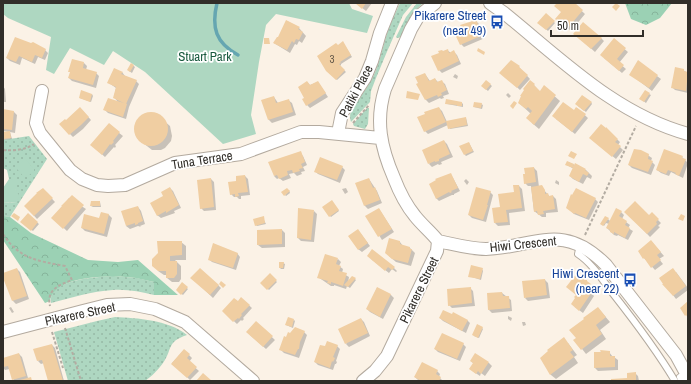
<svg xmlns="http://www.w3.org/2000/svg" width="691" height="384" viewBox="0 0 691 384" font-family="'Archivo Narrow',sans-serif">
<defs>
<pattern id="grass-dots" width="8" height="8" patternUnits="userSpaceOnUse"><rect width="8" height="8" fill="#aed7c1"/><path d="M2 2h.1M6 6h.1" fill="none" stroke="#96b9a6" stroke-width="1.8" stroke-linecap="round"/></pattern>
<pattern id="forest-crowns" width="20" height="18" patternUnits="userSpaceOnUse"><rect width="20" height="18" fill="#9bd1b4"/><path d="M2 6a3 3 0 1 1 6 0M12 15a3 3 0 1 1 6 0" fill="none" stroke="#86b49b"/></pattern>
</defs>
<rect width="100%" height="100%" fill="#fbf2e6"/>
<path fill="url(#grass-dots)" d="M400 3H413L403 15 386 54 376 78 371 91 370 102 351 122C346 109 363 95 369 84 378 70 381 53 386 37 389 26 395 14 400 3Z
M417 3H423L413 13 401 37 397 38 396 37 406 17Z
M367 108H369L368 124 365 129 354 126 353 124Z
M29 136 47 159 10 217 3 216V202L17 203 15 189 9 179 3 188 9 179 7 170 3 168V140Z
M113 276 137 278 154 282V295C141 292 127 289 113 290 92 291 71 298 51 303 47 279 97 277 113 276Z
M115 317C137 318 169 320 187 335 166 342 173 349 163 363 159 369 151 377 145 381H68L54 332 97 321Z"/>
<path fill="url(#forest-crowns)" d="M625 3H672L660 18 646 25 631 19Z
M3 215 4 216 10 217 31 233 88 260 118 262 138 260 178 295H154V282C148 281 142 279 136 278 116 275 54 274 50 301L45 303 3 240Z"/>
<path fill="#aed7c1" d="M3 3H349L352 9 373 16 367 33 276 14 266 25 259 62 251 115 256 134 223 144 145 72 113 51 104 65 70 48 54 74 46 70 51 37 8 18 3 14Z
M24 160 27 161 34 169V171L27 177H24L17 169V166Z
M9 179 15 180V189L19 195 17 203 3 202V188Z"/>
<path fill="#0003" d="M356 3H372L366 11Z
M558 3H573L585 14 571 31 560 22 562 13Z
M546 14 555 23 548 31 539 23Z
M287 21 299 28 306 36 302 43 299 41 297 45 295 44 290 53 274 43 278 39Z
M476 21 479 24 485 38 464 47 461 44Z
M578 37 601 38 604 41 595 52Z
M614 40 628 52 619 63 626 69 622 73 604 58Z
M344 44 352 57 341 64V65L340 66 346 72 337 80 327 71 338 46Z
M45 50 48 53 45 60 38 57 35 64 22 58 20 65 10 61 7 58Z
M447 50 451 53 454 52 457 55 461 64 442 73 439 70 443 52Z
M511 61 519 67 530 79 520 90 504 75Z
M638 62 661 79 652 91 634 77Z
M84 63 87 66 86 70 96 73 99 76 96 88 72 81 69 78 71 73 69 71Z
M131 64 135 67 132 73 129 71Z
M683 70 688 73V93L675 90 672 87Z
M122 72 125 76 136 81 139 84 129 107 126 119 108 113 105 110 118 102 114 97 116 88 109 83Z
M425 74 430 81 435 79 438 82 441 81 445 84 449 94 443 96 444 98 441 99 440 98 429 103 426 100 418 84 419 83Z
M455 74 458 76 457 79 453 77Z
M486 81 492 86 488 91 482 86Z
M307 82 310 85 318 82 328 97 310 108 307 105 305 99Z
M534 85 540 92 544 87 560 101 539 129 532 123 531 114 519 103 522 96Z
M3 86 5 89 6 102H3Z
M508 93 511 96 509 98 506 95Z
M92 94 93 96 91 102 80 98Z
M649 94 651 95 646 103 642 100Z
M274 97 278 103 288 100 292 103 296 115 272 123 269 120 263 101Z
M591 102 592 104 586 112 578 106Z
M446 103H462L463 104V107L447 104Z
M481 104 483 105 482 109 474 107Z
M80 108 91 120 83 129 73 137 60 124 66 121Z
M439 108 442 111 447 122 466 118 468 126 450 129 448 125 428 134 425 131Z
M577 108 588 118 575 134 556 119 574 112Z
M3 110 14 112 17 115 15 133 10 132 12 139 3 140V133L9 132 3 131Z
M146 114H156L170 126 172 136 171 141 165 148 161 150H152L138 139 135 130 138 120Z
M109 125 123 136 115 145 116 146 115 148 114 147 105 157 95 148Z
M606 129 620 142 618 145 623 150 616 159 594 141Z
M444 141 447 144 453 157 441 162 442 164 439 165 438 164 432 167 429 164Z
M469 143 474 152 466 156 465 155Z
M665 151 682 157 688 163 683 178 671 172 669 176 661 173 657 170Z
M300 153 303 156 307 165 303 167 305 171 301 172 302 174 297 176 294 173 289 174 291 178 283 181 279 178 277 179 274 176Z
M646 154 652 158 651 161 655 165 651 175 632 168 629 165Z
M568 162 586 170 592 176 591 179 587 177 583 184 573 179 570 176 574 169 567 165Z
M342 167 345 170 340 183 318 174 315 171Z
M534 168 537 171 539 187 544 190 550 197 553 196 556 199 558 212 546 213V217H542L534 211 531 186H528L525 183Z
M450 174 453 178 460 191 454 194V195H452L439 201 436 198Z
M245 176 248 179 250 195 241 196V199H239L237 197H234L231 194 238 182Z
M211 179 214 182 216 210 204 211 201 208Z
M369 179 377 191 382 203 368 209 365 206Z
M466 179 469 182 467 185 464 181Z
M556 180 559 182V185L555 183Z
M519 186 522 189 525 211 509 213 510 225 498 226 495 223 494 209 501 208 515 193Z
M170 188 173 191 181 208 174 211 175 213 161 218 157 215 165 197Z
M346 188 348 192 345 194 342 189Z
M43 189 55 202 37 219 25 206Z
M289 190 290 193 286 196 285 195Z
M490 192 493 195 486 222 472 218 469 215Z
M69 198 86 209 67 231 53 218Z
M595 199 598 202 589 220 574 214 572 212Z
M100 202 101 207H93L91 206Z
M333 203 339 211 331 217 330 216Z
M138 207 141 211 145 224 140 226 141 227 138 226 130 229 126 226Z
M379 209 394 232 382 240 367 216Z
M314 211 317 214 314 242 301 241 298 238Z
M621 212 624 215 622 219 630 225 628 228 633 231 628 240 618 235 617 236 614 235 607 228 609 224 606 223 604 226 603 225 608 219 610 221Z
M626 212 658 220 661 223 658 226 660 227 650 237Z
M101 213 109 215 112 218 107 237 85 231 82 228 100 219Z
M28 215 39 224 33 231 22 222Z
M263 218 266 224 257 226 256 225Z
M282 230 285 233V247L262 248 258 245Z
M361 234 370 246 362 252 358 249Z
M651 241 664 256 659 259 663 264 655 270 644 258Z
M181 242 186 246V260H175L181 266V279L179 282H172L167 278V275H164L158 271Z
M400 242 403 246 410 248 415 253 411 266 396 262 389 256Z
M237 253 240 257 236 270 212 262 209 259Z
M338 259 341 262 339 266 343 269 342 273 349 277 348 283 353 277 356 280 350 288 347 286 346 289 334 285V286H331L318 277Z
M371 259 394 268 397 271 396 272 392 269 389 273Z
M283 263 285 264 284 269H281L280 268Z
M17 269 20 272 29 299 16 304 13 301 3 274Z
M482 269 483 271 481 280 469 276Z
M676 272 688 288V290L676 299 669 290Z
M270 275 277 282 269 290 262 283Z
M545 280 548 283 550 298 528 301 525 298Z
M195 281 218 285 221 288 213 298Z
M182 284 188 289 183 295 177 290Z
M589 284 593 288 590 292 594 296 583 313 575 307Z
M377 288 391 295 394 298 383 319 370 312 367 309Z
M470 288 473 291 475 306 452 308 449 305Z
M502 293 511 300 512 311 492 313 489 310Z
M241 298 252 308 243 318 244 319 242 321 241 320 237 324 223 311 238 302Z
M11 307 14 312 12 313 9 308Z
M598 308 610 322 600 330 606 339 586 354 575 340Z
M508 316 512 318 511 321 508 319Z
M440 318 467 320 470 323 466 333 443 321Z
M361 319 364 322 370 336 349 347 346 344Z
M294 320 295 321 293 328 286 325Z
M256 322 275 340 266 349 250 335Z
M522 322H525L526 325 523 326Z
M482 328 483 329 479 338 474 336Z
M304 332 307 335 299 358 284 353 281 350 290 334Z
M568 343 577 355 574 357 578 363 556 379 551 375 541 358Z
M463 344 466 347 460 361 438 352 435 349Z
M52 345 55 348 64 381H49L44 363 41 364 38 361Z
M337 346 340 349 336 361 337 362 336 364H335L333 370 318 365 315 362Z
M184 350 192 358 189 362 199 371 190 380 172 363Z
M604 351 609 352 613 357H614L618 360V370L598 371 595 368V353Z
M19 354 22 357 28 378H30L32 381H14L10 369 5 370 3 368V359Z
M471 361 489 363 492 366 485 376 481 373 480 376 474 372V364Z
M437 371 440 374 439 377 443 381H419L415 377Z
M635 373 638 376 639 381H612L628 379Z"/>
<g fill="none" stroke-linecap="round" stroke-linejoin="round">
<path stroke="#65a6b1" stroke-width="3.5" d="M217 3C211 28 216 43 238 55"/>
</g>
<path fill="#f0cea2" d="M355 3H366L362 9Z
M557 3H575L583 10 567 29 555 19 561 12 554 6Z
M616 3 620 6 616 11 612 7Z
M546 13 555 21 546 30 537 23Z
M286 20 300 27 298 29 303 32 299 40 296 39 294 43 292 41 287 50 273 43 277 37H278Z
M476 20 483 35 460 45 453 30 461 27 460 25Z
M583 22 602 38 591 49 573 34Z
M15 37 31 43 33 42 46 49 42 58 35 55 32 62 19 56 16 62 6 58Z
M264 38H269L270 44H264Z
M614 38 626 48 617 59 624 65 619 71 600 55Z
M343 41 351 55 340 62 341 63 339 64 345 70 336 80 326 71 317 56 336 43 338 45Z
M478 48 485 52 484 55 477 51Z
M448 49 449 53 454 50 459 61 438 71 431 56 439 53 438 51 442 50 443 51Z
M72 59 84 62 83 68 97 72 93 85 68 78 70 72H68Z
M511 60 520 66 519 67 528 75 517 88 499 73Z
M638 60 658 75 649 88 629 75Z
M131 63 134 65 130 72 127 70Z
M675 67 684 69V71L688 72 686 91 671 88Z
M114 68 123 72 121 74 137 80 126 104 113 98 116 87 107 83Z
M425 73 429 81 435 78 437 82 442 80 447 90 441 93 442 95 438 97 437 95 425 100 416 84 418 83 415 77Z
M486 80 491 84 486 90 481 86Z
M530 80 535 84 534 85 540 91 544 85 556 95 534 125 526 118 532 111 528 107 526 109 518 103 521 96H520L524 90 523 89Z
M307 81 310 85 318 81 326 93 306 106 302 99 304 98 298 87Z
M81 90 92 94 90 102 79 98Z
M645 90 650 93 644 102 639 99Z
M407 91 420 94 418 100 406 98Z
M582 95 592 102 584 111 575 104Z
M274 96 276 103 289 99 293 112 268 120 261 100Z
M108 98 127 104 123 117 103 110Z
M446 99 462 102V106H457V105L445 104Z
M514 101 517 103 513 109 510 106Z
M474 102 482 103 481 108 473 107Z
M563 102 574 110 576 107 586 114 572 132 552 116Z
M80 107 89 117 81 125 69 135 59 124 65 119 66 120Z
M439 107 446 122 424 132 417 117 425 114 424 112Z
M3 109 14 111 12 130 3 129Z
M134 129a17 17 0 1 1 34 0a17 17 0 1 1-34 0Z
M466 117 467 125 448 129 446 121Z
M109 123 120 132 113 141 114 142 111 145 110 144 102 155 90 145Z
M601 124 606 128V127L618 139 615 142 621 146 612 157 589 138Z
M10 131 11 138 3 139V132Z
M444 140 450 154 439 159V161L435 162V161L428 164 422 150Z
M469 142 473 151 464 155 459 146Z
M634 149 641 150 649 154 648 159 653 161 648 172 628 165Z
M664 149 683 156 682 158 686 159 679 176 675 174 676 173 668 170 666 174 656 170Z
M301 151 305 162 301 164 303 168 299 169 300 171 293 173 292 170 287 171 288 175 279 179 277 175 274 176 268 162Z
M571 151 577 154 574 159 568 156Z
M320 157 343 166 337 180 314 172Z
M567 161 574 164 573 168 565 165Z
M575 163 586 169 585 170 589 173 587 176 583 174 579 182 569 176Z
M534 167 536 182 524 184 523 174H525L524 168Z
M451 173 458 188 451 191 452 192 450 193 449 192 436 199 429 184 436 180 435 179Z
M245 175 248 192 238 193 239 196 235 197V194L230 195 228 182 236 181V176Z
M211 178 214 207 200 209 197 180Z
M369 178 373 188 375 187 380 200 364 206 355 183Z
M513 185H519L522 208 506 210 508 222 494 223 492 208 500 207 498 194 514 192Z
M542 185 545 190V194L548 193 549 196 553 195 555 209 543 211 544 214 538 215 537 211 534 212 531 187Z
M170 187 179 205 166 213V211L157 216 150 203 163 196 161 192Z
M476 187 491 191 487 205H488L483 220 468 215Z
M43 188 53 198 34 216 24 206 37 193H36Z
M287 188 290 191 284 196 281 192Z
M576 188 596 198 586 218 575 213 574 214 566 208 571 194 572 195Z
M72 195 84 205 63 229 51 218 62 206H61Z
M332 200 339 210 329 217 322 207Z
M91 201H100V206H90Z
M635 201 649 215 652 212 659 219 656 222 657 224 647 234 624 212Z
M138 206 143 221 138 223V224L135 225V223L126 226 121 211Z
M298 208 314 210 311 240 297 238Z
M379 208 392 229 378 237 365 216Z
M616 208 622 211 619 216 627 221 625 225 630 228 625 238 614 232V234L610 232V230L606 228Z
M101 212 109 214 104 234 81 228 84 214 99 218Z
M14 213 20 217 18 221 11 216Z
M28 213 38 222 31 231 20 222Z
M681 214 685 216 683 221 678 219Z
M264 216 265 223 255 226 253 219Z
M605 216 609 218 603 226 600 224Z
M282 229V244L257 245V230Z
M358 229 368 243 358 250 348 236Z
M389 238 400 241V244L410 247V249H412L408 263 392 259 385 253Z
M651 240 661 252 657 255 661 260 651 268 644 258 643 259 638 251Z
M157 241H182V255L170 256V261H177V274L174 278H166V271H158L152 266V259L158 253Z
M213 243 238 253 233 268 208 260Z
M372 249 395 267 392 270 388 267 385 271 367 256Z
M325 254 338 258 336 264 341 266 339 271 347 273 343 286 331 282V284L327 283 328 281 317 278Z
M279 262H284L283 268H279Z
M471 265 483 268 480 279 468 277Z
M17 268 27 296 12 301 3 278V273Z
M200 268 219 285 210 295 190 278Z
M673 268 686 286 673 296 662 284H663L659 278Z
M270 273 277 280 267 290 260 283Z
M577 273 587 280V281L591 284 587 289 592 292 579 311 571 304 575 298 574 297 576 295 566 287Z
M352 276 356 278 348 287 344 285Z
M545 279 547 295 524 298 522 281Z
M221 281 226 285 223 288 219 284Z
M182 282 188 287 181 295 176 290Z
M377 287 391 294 380 317 366 309Z
M471 287 472 303 448 306 447 289Z
M502 292 503 296H509L510 308 488 310 487 293Z
M241 297 250 305 241 314 242 315 239 319 238 318 233 322 222 311 234 298 238 301Z
M688 301V318L686 315 685 316 680 308Z
M598 307 606 317 596 325 602 334 581 350 573 340 576 338 569 330 584 319 583 318Z
M443 310 452 314 453 312 468 320 462 331 439 318Z
M288 317 294 319 292 327 285 325Z
M361 318 368 333 345 344 338 329Z
M256 321 273 336 263 347 246 332Z
M477 324 483 327 478 338 472 335Z
M295 327 305 331 300 342 299 349H298L295 355 279 350 284 336 286 337 288 332 290 333Z
M442 333 464 343 457 359 434 349Z
M564 337 573 350 570 352 574 357 550 375 540 358 548 351 547 350Z
M327 341 338 345 333 357 335 358 333 362 332 361 330 368 314 362 320 345 325 346Z
M52 344 63 381H48L42 360 37 361 33 349Z
M184 349 190 354 187 358 197 367 187 378 171 364Z
M600 350 610 351V356H615V367L594 368V352H601Z
M19 353 26 376 12 380 8 366 3 367V358Z
M475 353 489 362 481 374 478 371 476 374 469 369 473 363 470 361Z
M422 362 438 370 436 374 441 377 439 381H421L414 377Z
M636 372V381H611V379L627 378V373Z
M203 373 212 381H196Z
M31 377 32 381H20V380Z"/>
<g fill="none" stroke-linecap="round" stroke-linejoin="round">
<g stroke="#b3aa9f" stroke-width="8">
<path id="service" d="M580 245 578 254C593 264 603 281 614 295 636 323 657 351 675 381
M682 381 680 377 687 374"/>
</g>
<g stroke="#b3aa9f" stroke-width="14">
<path id="minor" d="M490 3 504 13C561 59 615 114 688 134
M42 91 36 123 40 133 70 170 82 179 97 185 108 186 125 185 175 163 241 154 301 132H319L380 138
M338 133 342 113 365 78 372 61 380 33 392 3
M438 241C453 244 470 249 486 249 536 247 563 221 606 265L676 355 688 377
M3 332 83 311 107 305 130 304 155 309 185 322 253 381
M363 381 375 371 387 356 437 251 438 241C431 232 422 225 415 216 406 205 399 191 394 178 381 148 375 121 385 89L411 29 418 17 435 3"/>
</g>
<path stroke="#b3aca2" stroke-width="2" stroke-dasharray="3 2" stroke-linecap="butt" d="M353 123 369 105
M3 150C14 151 25 150 34 144
M3 234C19 259 38 261 65 266L72 280C59 285 46 290 50 306
M585 235 636 126
M65 328 81 381
M52 332 63 368"/>
<use href="#service" stroke="#fff" stroke-width="6"/>
<use href="#minor" stroke="#fff" stroke-width="12"/>
</g>
<defs>
<g id="bus-bare" transform="scale(1.08)"><path d="M-5-6H5V4H4V6H2V4H-2V6H-4V4H-5ZM-3.5-4V0h7V-4ZM-3.5 1.2v1.5H-2V1.2ZM2 1.2v1.5H3.5V1.2Z" fill="#1a4fb4" stroke="#fff" stroke-width="2.5" paint-order="stroke"/></g>
</defs>
<g fill-rule="evenodd">
<use href="#bus-bare" x="497" y="22"/>
<use href="#bus-bare" x="630" y="280"/>
</g>
<g text-anchor="middle" dominant-baseline="central" stroke-width="3.5" stroke-linejoin="round" paint-order="stroke">
<g font-size="11" fill="#615647">
<text x="332" y="59">3</text>
</g>
<g font-size="13" fill="#164399" stroke="#fff" text-anchor="end">
<text x="486" y="15">Pikarere Street<tspan x="486" dy="15">(near 49)</tspan></text>
<text x="619" y="273">Hiwi Crescent<tspan x="619" dy="15">(near 22)</tspan></text>
</g>
<g font-size="13" fill="#19593e" stroke="#fff">
<text x="205" y="56">Stuart Park</text>
</g>
<g font-size="13" fill="#312e29" stroke="#fff">
<text transform="translate(356 91) rotate(-62)">Patiki Place</text>
<text transform="translate(202 160) rotate(-9)">Tuna Terrace</text>
<text transform="translate(523 244) rotate(-6)">Hiwi Crescent</text>
<text transform="translate(419 290) rotate(-64)">Pikarere Street</text>
<text transform="translate(80 314) rotate(-12)">Pikarere Street</text>
</g>
</g>
<rect width="691" height="384" fill="none" stroke="#312e29" stroke-width="8"/>
<path d="M551 30v6h92v-6" fill="none" stroke="#312e29" stroke-width="2"/>
<text x="557" y="30" font-size="12" fill="#312e29" stroke="#ffffff" stroke-width="3" paint-order="stroke">50 m</text>
</svg>
